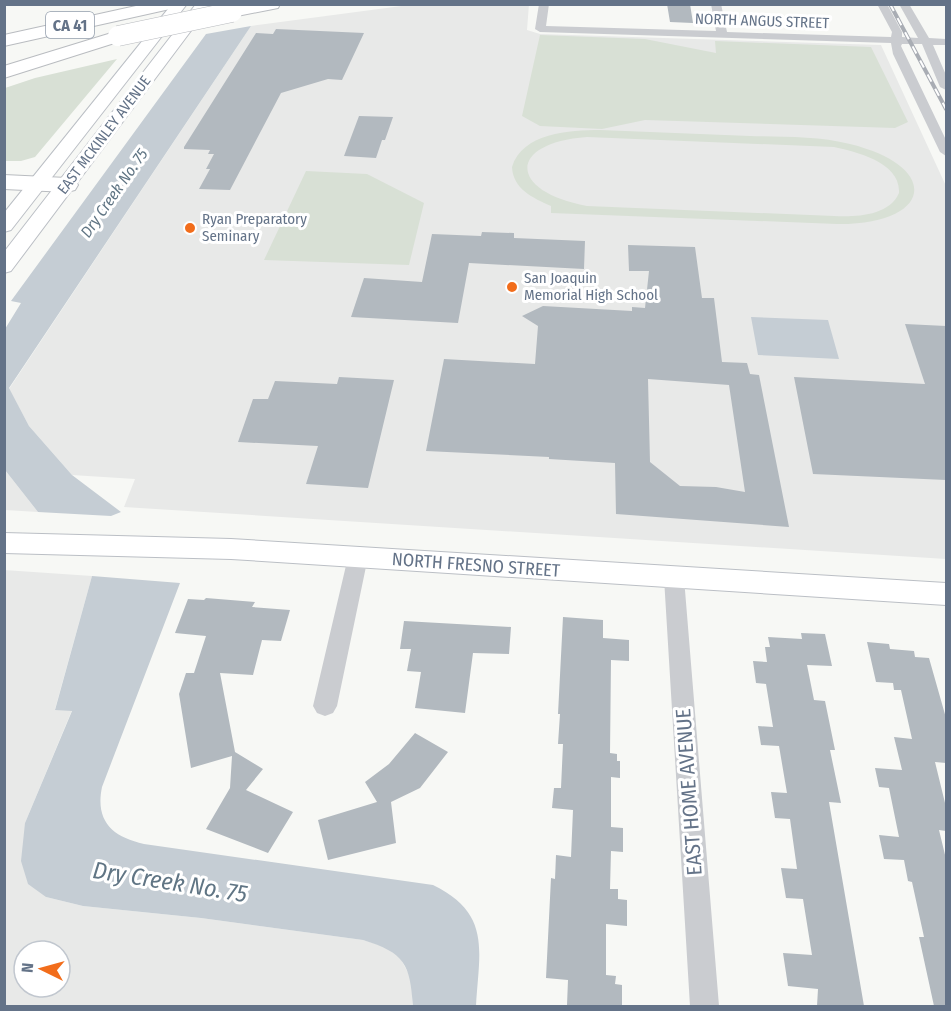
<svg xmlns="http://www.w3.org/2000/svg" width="951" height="1011" viewBox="0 0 951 1011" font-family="'Fira Sans Condensed',sans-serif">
<rect width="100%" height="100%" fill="#f7f8f5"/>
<path fill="#e8e9e8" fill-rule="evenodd" d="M529 4 527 30 540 34 881 45 946 186V559L124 507 135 479 72 475 29 426 9 389 251 26 409 5Z
M5 470 38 512 5 510Z
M4 570 92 576 55 709 72 710 25 823 46 897 83 906 201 918 363 940 383 946 399 956 411 978 413 1006H5ZM24 951H60V987H24Z"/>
<path fill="#d8e0d5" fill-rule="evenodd" d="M540 35 645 39 716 53 715 41 871 47 908 122 895 128 645 120 602 129 540 126 522 116Z
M117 59 35 157 21 161H5V88L35 78Z
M600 130C650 132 700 134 750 136 783 137 818 136 850 144 943 167 932 225 837 224L551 213V206C533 198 513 189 512 167 522 133 570 130 600 130ZM587 137 834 147C856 152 901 162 899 193 889 216 856 217 834 216L587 206C509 192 506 143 587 137Z
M306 171 367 174 424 203 409 265 264 260Z"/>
<path fill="#c5cdd4" d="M251 26 9 388 29 426 72 475 121 512 111 516 38 512 5 470V329L21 303 11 301 206 34Z
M751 317 828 320 839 359 758 355Z
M92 576 180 583 102 787C95 821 112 837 144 844L433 885C492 914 479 951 476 1006H413C410 964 405 953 363 940L201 918 83 906 46 897 28 884 21 861 25 823 72 711 55 710Z"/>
<path fill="#b2b9bf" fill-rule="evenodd" d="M667 4H690L693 23 670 22Z
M276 29 364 33 342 80 328 79 281 93 230 190 199 189 210 169H206L214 154H208L210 150 184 149V147L256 33 273 34Z
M359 116 393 117 385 140H382L376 158 344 156Z
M482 232 514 233V238L585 241 584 269 469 263 458 323 351 317 364 278 422 282 432 234 481 236Z
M628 245 695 247 702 298H714L722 362 747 363 750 374 759 375 789 527 616 514 615 463 549 459V457L426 451 444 359 535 364 538 326 522 316 543 306 632 311V307L645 308 649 271H629ZM648 379 729 385 745 492 716 487 680 486 650 462Z
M905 324 946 326V480L813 474 794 377 925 384Z
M339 377 394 380 368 488 306 484 318 446 238 442 253 399H268L275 381 337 384Z
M206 598 255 602 252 607 290 610 281 641 262 640 253 675 220 673 235 752 263 769 246 790 293 812 268 853 206 829 230 788 232 756 191 768 179 694 186 673H194L206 636 175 633 188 599 204 600Z
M563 617 603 620V638L629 640V661L611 660 610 753 617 754V761H620V778L611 777V827L623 828V852L611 851 610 889H618V899L627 900V926L606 924V975L616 976 615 984 622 985V1006L567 1005 568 980 546 978 551 878 555 879 556 855 571 857 573 810 552 808 554 788H561L563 744H558L560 714H558Z
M404 621 511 627 509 654 473 653 465 713 415 708 421 672 407 671 411 649H400Z
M801 633 825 634 832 666 807 665 814 700 825 701 835 750H830L841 803 829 802 864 1006H817L818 989 788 986 783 953 812 955 803 899 786 898 781 868 797 869 790 819 775 818 771 792 787 793 779 746 761 745 758 726 773 727 766 684 756 683 753 661 767 662 765 647H770L768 637 802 639Z
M867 642 889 644 890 649 914 651 915 657 929 658 946 718V763L935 762 946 807V831L939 830 946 859V1006H934L919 937H924L912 882 908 881 904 860 884 859 879 835 899 837 889 788 879 787 875 768 902 770 894 737 912 739 901 690H894L893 683 876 682Z
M415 733 448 752 420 788 391 802 396 843 328 860 318 820 377 802 365 782 389 764Z"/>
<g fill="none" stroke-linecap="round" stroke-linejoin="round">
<g stroke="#bbbfc5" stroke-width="2">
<path id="secondary" d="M172 4H187L11 230 4 232V213Z
M196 4H211L11 271 4 273V252Z
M4 533 231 539 946 583V605L231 559 4 553Z"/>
</g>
<g stroke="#b9bcc0" stroke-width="2">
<path id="highway" d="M145 4H178L170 9 4 46V35Z
M244 4H280L278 8 232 17 226 16 223 12 226 8Z
M118 31 124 32 127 36 124 40 4 78V66Z
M4 175 67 178 75 180 78 185 75 190 67 192 4 189Z"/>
</g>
<path fill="#caccd0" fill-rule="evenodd" d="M539 4H549L546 26 716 31 711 4H721L727 32 891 37 892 32 877 4H887L902 32V37L918 38 899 4H909L929 38 946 39V45H933L946 75V90L940 87 922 44H902L901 46 946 140V156L940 152 893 54 891 43 540 32 535 29Z
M358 549 365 552 368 557 337 706 333 713 325 716 317 713 313 706 348 557 351 552Z
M674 570 681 572 684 578 719 1006H690L664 578 667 572Z"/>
<use href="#secondary" fill="#fff" fill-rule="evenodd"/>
<use href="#highway" fill="#fff" fill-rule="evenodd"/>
<g stroke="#a9adb4" stroke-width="4">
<path id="rail" d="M890 4 946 109"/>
</g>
<use href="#rail" stroke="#fff" stroke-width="2" stroke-dasharray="8" stroke-linecap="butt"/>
<g stroke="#b9bcc0" stroke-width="21" stroke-linecap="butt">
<path id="highway-bridge" d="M118 36 232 12"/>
</g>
<use href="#highway-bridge" stroke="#fff" stroke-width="20"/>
</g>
<g fill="#f26d1b" stroke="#fff" stroke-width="2">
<circle cx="190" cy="228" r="6"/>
<circle cx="512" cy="287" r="6"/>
</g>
<g text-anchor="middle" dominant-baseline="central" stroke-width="6" stroke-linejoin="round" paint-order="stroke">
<g font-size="15" fill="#647388" stroke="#fff">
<text transform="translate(762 21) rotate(2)">NORTH ANGUS STREET</text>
<text transform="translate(104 135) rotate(-53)">EAST MCKINLEY AVENUE</text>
</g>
<g font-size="15" fill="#647388" stroke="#fff" text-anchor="start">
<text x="202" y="219">Ryan Preparatory<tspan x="202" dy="17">Seminary</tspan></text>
<text x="524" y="278">San Joaquin<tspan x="524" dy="17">Memorial High School</tspan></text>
</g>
<rect fill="#fff" stroke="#929dac" stroke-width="1.5" x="46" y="12" width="48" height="26" rx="4.5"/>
<g font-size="16" font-weight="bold" fill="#647388">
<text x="70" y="25">CA 41</text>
</g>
<g font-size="16" font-style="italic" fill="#607584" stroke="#fff">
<text transform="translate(114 193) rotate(-55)">Dry Creek No. 75</text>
</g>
<g font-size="18" fill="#647388" stroke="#fff">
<text transform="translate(476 565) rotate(4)">NORTH FRESNO STREET</text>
</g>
<g font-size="21" fill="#647388" stroke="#fff">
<text transform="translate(689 792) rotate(-94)">EAST HOME AVENUE</text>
</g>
<g font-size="24" font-style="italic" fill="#607584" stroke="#fff">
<text transform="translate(170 882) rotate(9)">Dry Creek No. 75</text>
</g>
</g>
<rect width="951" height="1011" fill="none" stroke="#647388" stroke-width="12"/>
<g transform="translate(42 969) rotate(275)"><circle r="28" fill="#ffffff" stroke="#c1c7cf" stroke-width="1.5"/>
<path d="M0-4.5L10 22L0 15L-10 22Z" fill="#f26d1b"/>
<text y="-9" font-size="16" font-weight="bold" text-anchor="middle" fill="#647388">N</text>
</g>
</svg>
